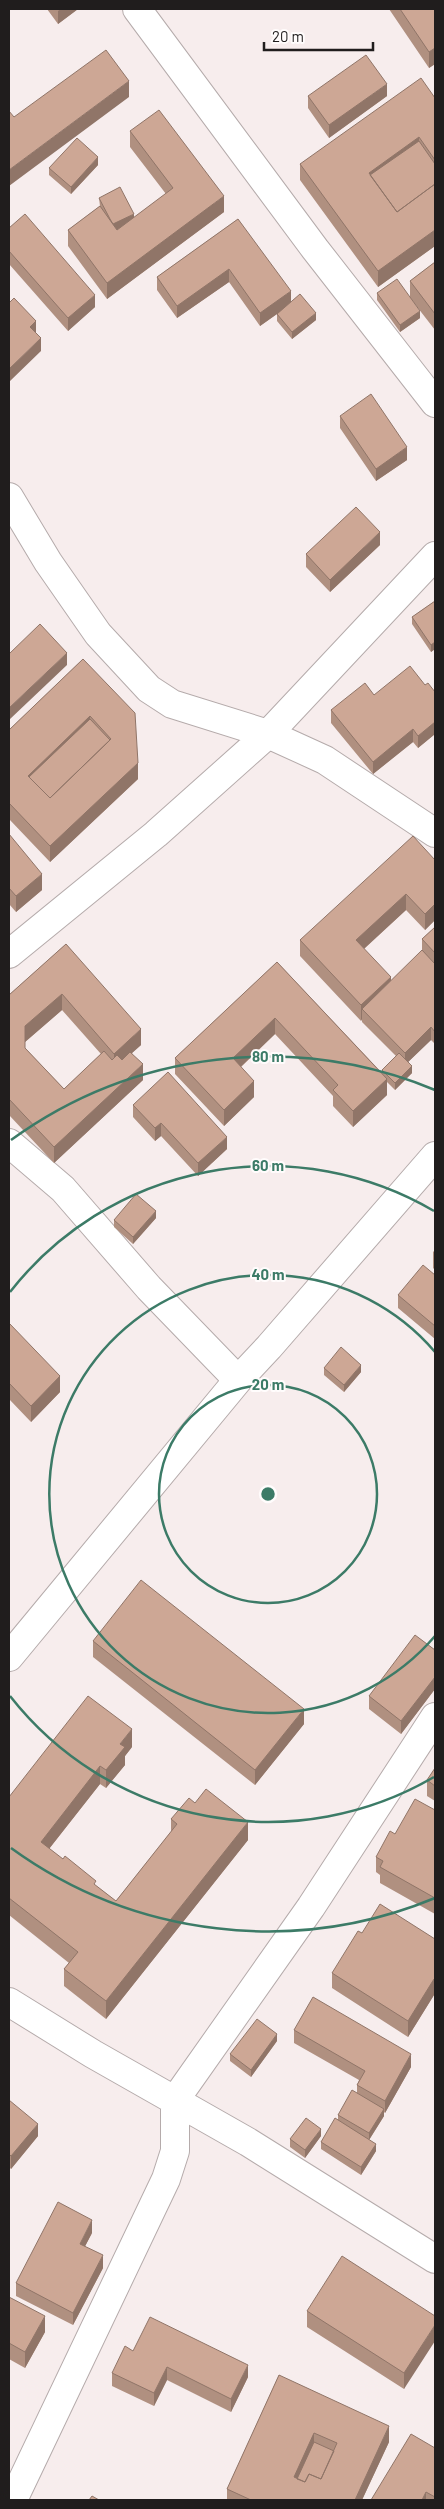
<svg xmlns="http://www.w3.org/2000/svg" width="444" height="2509" viewBox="0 0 444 2509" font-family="Barlow,sans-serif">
<rect width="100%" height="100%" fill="#f7eded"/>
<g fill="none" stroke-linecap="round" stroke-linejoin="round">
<g stroke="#b5abab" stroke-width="30">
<path id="street" d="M137 9 315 249 435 403
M9 497 48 562 98 634 149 689 172 704 268 734 325 760 435 833
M9 954 156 834 268 734 435 556
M9 1143 63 1189 149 1288 238 1380
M9 1657 238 1380 269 1347 435 1156
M9 2002 93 2054 248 2142 435 2259
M13 2500 166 2179 175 2151V2100L311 1907 435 1717"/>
</g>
<use href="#street" stroke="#fff" stroke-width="28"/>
</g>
<path fill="#b09080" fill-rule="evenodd" d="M47 9H78L58 24Z
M389 9H435V64L429 68Z
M308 96H387L329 138 308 108Z
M435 98V246L378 287 300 180V164Z
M130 131 224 212 107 299 68 246V230L100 206 99 198 134 218 166 194 130 147Z
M98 165 71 194 49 175V168Z
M238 219 291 302 316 320 292 339 277 321V314L260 326 229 282 177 318 157 290V277Z
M9 228 95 307 68 331 9 264Z
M435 262V330L411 299 420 318 400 332 377 300V293L410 297V281Z
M340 416 407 460 376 481 340 428Z
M380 545 330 592 306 567V554Z
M435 601V649L431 652 412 624V617Z
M83 659 138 779 50 862 9 819V730Z
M425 685 435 692V734L418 748 413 742 373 774 331 723V710L374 695Z
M9 834 42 890 16 912 9 904Z
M435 860V920L425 930 406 910 364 949 391 981 422 951V939L435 927V1044L431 1040 408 1062 412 1073 395 1090 387 1082V1095L353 1127 333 1106V1096L275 1034 241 1067 254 1097 224 1126 175 1074V1058L277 962 382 1073V1070L396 1056 362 1022V1019L361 1021 300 956V940Z
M66 944 141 1045 132 1053 143 1080 54 1163 9 1115V995ZM62 1010 101 1054 64 1089 25 1048V1042Z
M133 1105 227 1149 198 1176 161 1136 155 1141 133 1117Z
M156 1218 133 1244 114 1227V1220Z
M435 1250V1270L433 1268V1252Z
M435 1275V1339L398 1308V1295Z
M9 1323 60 1392 31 1422 9 1399Z
M324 1368 361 1372 344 1392 324 1375Z
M93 1641 304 1724 255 1785 93 1657Z
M435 1650V1689L401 1734 369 1709V1696Z
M132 1747 125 1756V1765L106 1788 100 1784 49 1849 96 1886 116 1901 171 1832V1819L195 1803 248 1840 106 2019 64 1986V1969L69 1963 9 1915V1797Z
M435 1768V1801L427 1796V1780Z
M435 1810V1914L380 1883V1875L376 1872V1857L395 1834Z
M362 1933 435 1939V1996L434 1995 408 2037 332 1988V1973Z
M294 2030 411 2067 385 2113 384 2112V2116L369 2140 376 2151 361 2175 321 2149V2142L338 2120V2115L357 2093V2085L359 2080 294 2043Z
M277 2041 251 2077 230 2061V2054Z
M9 2100 38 2136 11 2169 9 2167Z
M321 2136 305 2158 290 2147V2139Z
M92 2233 85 2246 103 2268 73 2325 16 2296V2283Z
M9 2297 45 2332 25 2368 9 2359Z
M307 2311 435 2316 404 2389 307 2327Z
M133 2351 248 2377 231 2412 167 2380 154 2406 112 2386V2373Z
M279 2375 389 2442 362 2500H227V2489Z
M435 2448V2500H371Z"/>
<path fill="#907568" d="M61 9H78L58 24V11Z
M435 48V64L429 68V52Z
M129 81V97L9 186V170Z
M387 84V96L329 138V125Z
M419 137V153L369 176V173Z
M98 157V165L71 194V187Z
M224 196V212L107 299V283Z
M134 214V221L112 232V224Z
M435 230V246L378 287V271Z
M229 269V282L177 318V306Z
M291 291V304L260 326V313Z
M95 295V307L68 331V318Z
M420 311V318L400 332V325Z
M316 313V320L292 339V332Z
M36 321V334L30 327Z
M41 338V351L9 382V369Z
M407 447V460L376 481V469Z
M380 532V545L330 592V580Z
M435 642V649L431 652V645Z
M67 653V665L9 720V708Z
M90 716V731L34 786 28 776Z
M435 722V734L418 748V736Z
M413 729V742L373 774V762Z
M138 763V779L50 862V846Z
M42 874V890L16 912V896Z
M406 894V910L356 956V940Z
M435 904V920L425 930V914Z
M391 977V993L362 1009V1019L361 1021V1005Z
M62 994V1010L25 1042V1026Z
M275 1018V1034L233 1074V1058Z
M431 1027V1040L405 1065V1053Z
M141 1029V1045L114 1069V1054Z
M143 1064V1080L54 1163V1147Z
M412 1066V1073L395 1090V1083Z
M387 1079V1095L353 1127V1111Z
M254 1081V1097L224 1126V1110Z
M161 1123V1136L155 1141V1128Z
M227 1137V1149L198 1176V1163Z
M156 1211V1218L133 1244V1237Z
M361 1365V1372L344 1392V1385Z
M60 1376V1392L31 1422V1406Z
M10 1503V1520L9 1521V1504Z
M435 1677V1689L401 1734V1721Z
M304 1709V1724L255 1785V1770Z
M132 1729V1747L125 1756V1765L106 1788V1770L120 1744Z
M100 1766V1784L41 1859V1842Z
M248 1822V1840L106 2019V2001Z
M434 1979V1995L408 2037V2021Z
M277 2034V2041L251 2077V2070Z
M411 2054V2067L385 2113V2101Z
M384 2109V2116L369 2140V2133Z
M38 2124V2136L11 2169V2156Z
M321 2129V2136L305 2158V2150Z
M376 2144V2151L361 2175V2167Z
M92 2220V2233L80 2256V2244Z
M103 2255V2268L73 2325V2313Z
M45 2316V2332L25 2368V2352Z
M435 2325V2341L404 2389V2373Z
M248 2365V2377L231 2412V2399Z
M167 2367V2380L154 2406V2393Z
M389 2426V2442L362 2500H355Z
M314 2433V2449L294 2486V2477Z
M426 2492V2500H422Z"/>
<path fill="#cda795" stroke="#907568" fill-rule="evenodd" d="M400 9H435V48L429 52Z
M106 50 129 81 9 170V111L14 117Z
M366 55 387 84 329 125 308 96Z
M421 78 435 98V160L419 137 369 173 397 212 435 184V230L378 271 300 164Z
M159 110 224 196 107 283 68 230 100 206 117 230 173 188 130 131Z
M77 138 98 157 71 187 49 168Z
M419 141 435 164V184L397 212 370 175Z
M120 187 134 214 113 224 110 219 99 198Z
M25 214 95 295 68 318 9 251V228Z
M238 219 291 291 260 313 229 269 177 306 157 277Z
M435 262V314L410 281Z
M397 279 420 311 400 325 377 293Z
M300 294 316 313 292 332 277 314Z
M14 298 36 321 30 327 41 338 9 369V303Z
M371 394 407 447 376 469 340 416Z
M356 507 380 532 330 580 306 554Z
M435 601V642L431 645 412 617Z
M40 624 67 653 9 708V654Z
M83 659 135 713 138 763 50 846 9 803V730ZM90 716 111 739 50 798 28 776Z
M410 666 425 685 428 683 435 692V722L418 736 413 729 373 762 331 710 365 683 374 695Z
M90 719 110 740 50 798 29 777Z
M9 834 42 874 16 896 9 888Z
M413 836 435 860V904L425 914 406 894 356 940 391 977 361 1005 300 940Z
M435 927V953L422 939Z
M66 944 141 1029 114 1054 62 994 25 1026V1048L64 1089 104 1051 112 1060 117 1055 122 1060 130 1052 143 1064 54 1147 9 1099V995Z
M422 950 435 964V1032L431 1027 405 1053 362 1009Z
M277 962 387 1079 353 1111 333 1090 338 1085 275 1018 233 1058 254 1081 224 1110 175 1058Z
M399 1053 412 1066 395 1083 382 1070Z
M168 1072 227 1137 198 1163 161 1123 155 1128 133 1105Z
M136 1194 156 1211 133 1237 114 1220Z
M423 1265 435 1275V1326L398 1295Z
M9 1323 60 1376 31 1406 9 1383Z
M341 1347 361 1365 344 1385 324 1368Z
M141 1580 304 1709 255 1770 93 1641Z
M415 1635 435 1650V1677L401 1721 369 1696Z
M88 1696 132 1729 120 1744 125 1747 106 1770 100 1766 41 1842 63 1859 65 1856 96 1881 94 1884 116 1901 177 1824 171 1819 189 1798 195 1803 206 1789 248 1822 106 2001 64 1969 78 1952 9 1898V1797Z
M435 1768V1786L427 1780Z
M415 1799 435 1810V1898L380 1867 383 1861 376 1857 390 1831 395 1834Z
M380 1904 435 1939V1980L434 1979 408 2021 332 1973 358 1931 362 1933Z
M313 1997 411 2054 385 2101 357 2085 365 2071 294 2030Z
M257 2019 277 2034 251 2070 230 2054Z
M352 2090 384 2109 369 2133 338 2115Z
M9 2100 38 2124 11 2156 9 2154Z
M306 2118 321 2129 305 2150 290 2139Z
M335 2118 376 2144 361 2167 321 2142Z
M58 2202 92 2220 80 2244 103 2255 73 2313 16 2283Z
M342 2256 435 2316V2325L404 2373 307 2311Z
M9 2297 45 2316 25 2352 9 2343Z
M150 2317 248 2365 231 2399 167 2367 154 2393 112 2373 125 2346 133 2351Z
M279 2375 389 2426 355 2500H251L227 2489ZM314 2433 337 2443 321 2479 309 2474 305 2482 294 2477Z
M411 2434 435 2448V2497L426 2492 422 2500H371Z
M314 2442 334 2451 321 2479 309 2474 305 2482 297 2479Z
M92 2496 99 2500H89Z"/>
<g fill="none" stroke="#3c7b67" stroke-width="2.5">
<circle cx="268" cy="1494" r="109"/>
<path d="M435 1636A219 219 0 1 1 435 1352"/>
<path d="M434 1777A328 328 0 0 1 10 1696M10 1292A328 328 0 0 1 434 1211"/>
<path d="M435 1898A437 437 0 0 1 11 1848M11 1140A437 437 0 0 1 435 1090"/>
</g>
<circle cx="268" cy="1494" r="8" fill="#3c7b67" stroke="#fffcfc" stroke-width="2.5"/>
<g font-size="15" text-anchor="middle" font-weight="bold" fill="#3c7b67" stroke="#fffcfc" stroke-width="4" stroke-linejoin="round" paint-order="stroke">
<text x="268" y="1062">80 m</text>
<text x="268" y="1171">60 m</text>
<text x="268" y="1280">40 m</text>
<text x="268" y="1390">20 m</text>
</g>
<rect width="444" height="2509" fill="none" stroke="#201d1d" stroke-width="20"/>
<path d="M264 42v8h109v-8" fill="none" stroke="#201d1d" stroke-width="2.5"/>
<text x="272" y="42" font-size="15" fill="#201d1d" stroke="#fffcfc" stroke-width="4" paint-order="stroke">20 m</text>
</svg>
